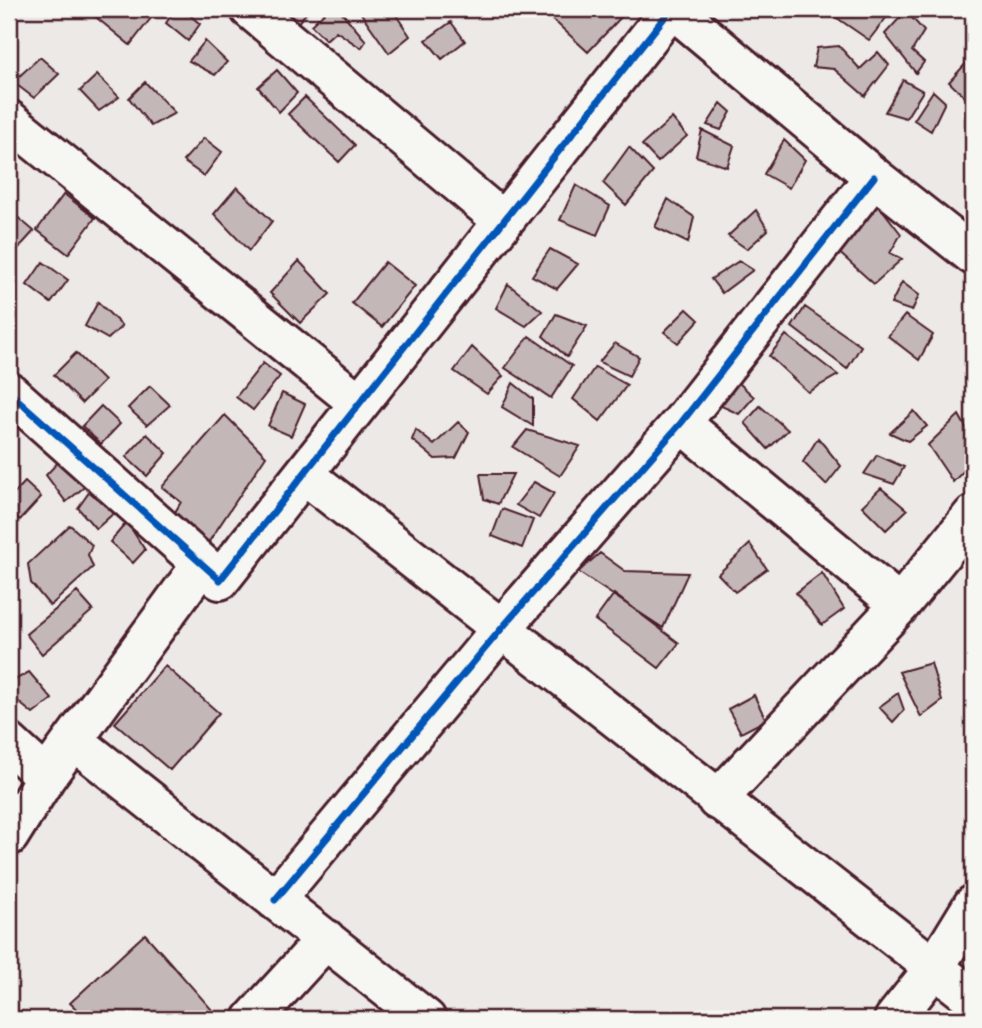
<svg xmlns="http://www.w3.org/2000/svg" width="982" height="1028" viewBox="0 0 982 1028" font-family="Delius,sans-serif">
<rect width="100%" height="100%" fill="#ece9e6"/>
<filter id="ink" filterUnits="userSpaceOnUse"><feTurbulence type="fractalNoise" baseFrequency=".0143" numOctaves="2"/><feDisplacementMap in="SourceGraphic" scale="14" xChannelSelector="R" yChannelSelector="G"/><feConvolveMatrix kernelMatrix="1 2 1 2 8 2 1 2 1" color-interpolation-filters="sRGB"/></filter>
<g filter="url(#ink)">
<path fill="#c4b7b7" stroke="#4a1f2b" stroke-width="2" d="M97 9H158L130 45 92 14Z
M176 9H183L200 24 188 41 166 23Z
M271 9H310L295 26Z
M328 9H339L366 41 361 48 336 31 326 40 311 25Z
M358 9H392L410 36 389 53Z
M556 9H619L624 14 588 52 549 16Z
M824 9H893L869 40Z
M906 11 924 31 912 51 924 62 916 73 885 34Z
M451 22 465 41 442 59 426 40Z
M205 41 227 62 215 75 189 61Z
M839 46 860 69 878 52 889 65 865 96 834 69 813 67 817 48Z
M40 57 59 74 34 98 13 82Z
M969 60 973 63V105L949 82Z
M277 70 297 93 279 112 258 87Z
M97 75 119 97 99 111 80 91Z
M903 80 923 91 906 118 885 112Z
M145 82 175 113 151 126 129 98Z
M933 91 945 102 931 131 914 120Z
M305 97 355 145 339 162 288 114Z
M721 103 731 112 721 130 707 125Z
M672 118 687 136 658 162 642 145Z
M702 130 734 146 727 167 696 156Z
M204 138 222 152 204 176 183 161Z
M784 140 805 160 789 188 764 174Z
M629 147 653 172 626 205 603 183Z
M576 185 610 206 597 235 560 220Z
M237 187 272 221 249 251 214 214Z
M64 194 95 218 68 254 37 230Z
M668 199 694 217 688 243 655 227Z
M878 204 901 234 890 253 902 259 874 284 835 249Z
M9 210 34 231 15 252 9 247Z
M756 210 768 230 747 249 728 236Z
M550 249 578 264 557 289 532 276Z
M299 261 330 294 300 323 270 293Z
M739 261 753 270 722 293 711 279Z
M43 262 68 280 51 303 27 285Z
M385 262 415 286 382 327 352 303Z
M902 282 919 295 912 311 891 304Z
M508 284 542 311 526 326 496 308Z
M98 302 122 326 108 339 85 326Z
M805 307 861 346 847 369 792 327Z
M687 309 699 320 678 343 664 332Z
M556 314 587 326 567 357 543 336Z
M905 315 933 335 919 360 888 336Z
M786 335 838 375 808 392 769 356Z
M529 336 572 366 551 398 505 368Z
M615 343 639 357 629 376 599 362Z
M472 347 503 376 487 394 454 371Z
M76 353 104 381 82 403 54 375Z
M263 363 280 376 253 410 236 397Z
M595 367 627 385 600 421 573 399Z
M738 382 754 397 739 414 717 404Z
M513 383 533 399V426L502 407Z
M150 386 170 405 147 425 128 408Z
M282 393 305 404 291 436 268 426Z
M101 406 120 424 101 444 82 426Z
M760 406 788 430 768 449 745 423Z
M914 411 927 426 908 441 890 433Z
M225 415 266 456 208 543 171 519 181 502 162 487Z
M959 415 973 440V461L953 482 928 445Z
M458 422 469 432 456 458 435 459 412 440 416 430 434 445Z
M527 430 580 446 560 476 513 447Z
M147 434 167 453 147 476 126 457Z
M818 438 841 466 826 485 803 462Z
M877 455 904 467 894 484 864 474Z
M63 457 88 484 66 502 46 475Z
M480 474H513L498 504 484 499Z
M25 482 41 497 20 520 9 511V499Z
M534 482 554 493 539 518 516 505Z
M881 488 907 510 886 530 862 506Z
M90 491 115 512 96 529 78 508Z
M502 509 533 520 522 548 492 536Z
M127 522 145 550 133 563 110 542Z
M70 525 92 545 88 555 93 567 50 606 31 583 28 564Z
M750 544 767 569 735 592 718 574Z
M600 553 625 571 688 573 663 628 578 572Z
M822 573 844 609 822 625 796 593Z
M77 592 93 610 42 654 26 634Z
M614 594 679 643 659 668 595 620Z
M931 663 942 701 921 717 899 672Z
M165 666 219 713 170 770 115 723Z
M29 672 52 699 33 714 9 694V683Z
M898 693 904 710 893 722 879 707Z
M754 695 766 720 741 733 728 709Z
M145 934 213 1011 203 1019H87L70 1003Z"/>
<g fill="none" stroke-linecap="round" stroke-linejoin="round">
<g stroke="#4a1f2b" stroke-width="44">
<path id="street" d="M250 9 502 220
M673 9 874 177 973 255
M9 120 359 403
M9 392 220 580 671 9
M681 423 900 605
M304 474 973 998
M73 740 426 1019
M9 743 46 777
M717 800 900 605 973 515
M9 836 46 777 202 564
M275 900 502 628 681 423 874 177
M253 1019 326 939
M894 1019 935 967 973 905"/>
</g>
<use href="#street" stroke="#f6f6f2" stroke-width="38"/>
<g stroke="#f6f6f2" stroke-width="11">
<path id="cycleway" d="M9 392 220 580 671 9
M275 900 502 628 681 423 874 177"/>
</g>
<use href="#cycleway" stroke="#0057b8" stroke-width="7"/>
</g>
</g>
<rect width="982" height="1028" fill="none" stroke="#f6f6f2" stroke-width="35"/>
<rect x="18" y="18" width="947" height="993" fill="none" stroke="#4a1f2b" stroke-width="2.5" filter="url(#ink)"/>
</svg>
